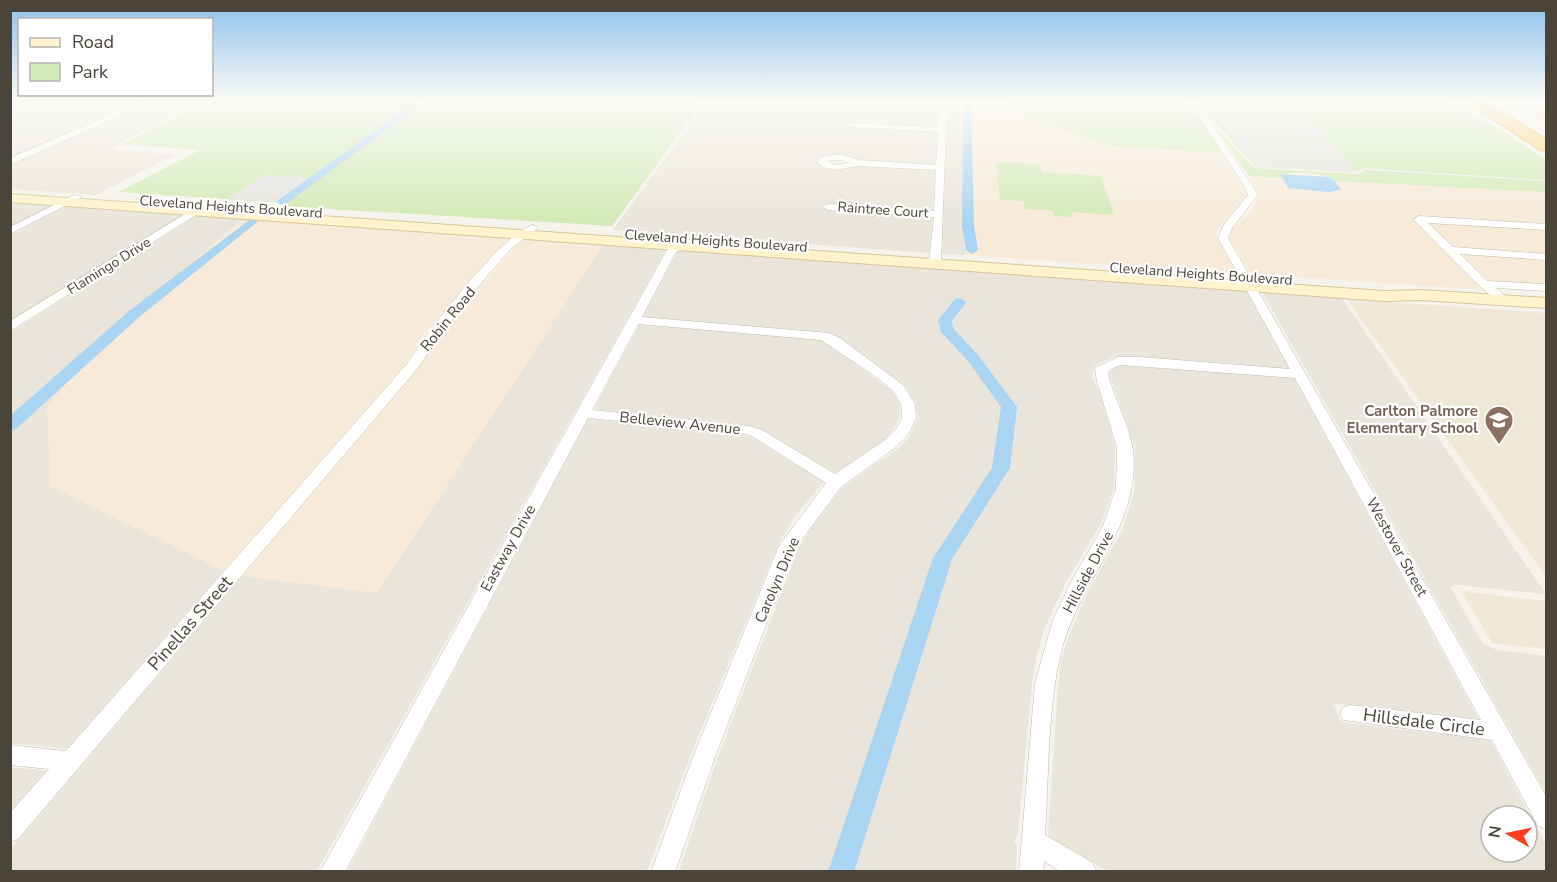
<svg xmlns="http://www.w3.org/2000/svg" width="1557" height="882" viewBox="0 0 1557 882" font-family="'Nunito Sans',sans-serif">
<rect width="100%" height="100%" fill="#f6f3ec"/>
<path fill="#eae5da" fill-rule="evenodd" d="M40 101H143L11 159 10 112Z
M152 101H202L119 143 122 145 112 150 176 154 96 195 11 189 10 164Z
M707 101H938L937 128 846 123 844 125 937 131 935 166 835 160 833 163 935 170 933 211 823 204 821 208 933 216 929 253 613 230Z
M948 101H959L965 255 942 254Z
M1508 101H1537L1546 107V123Z
M11 201 56 204 11 228Z
M67 205 187 213 11 322V235Z
M199 214 245 217 92 349 50 486 224 571 67 749 11 743V332Z
M605 242 667 248 317 871 11 872V848L242 576 377 593Z
M685 248 1246 289 1290 369 1137 357H1113L1094 366 1092 377 1101 396 1115 446 1114 488 1101 524 1066 582 1044 630 1037 655 1032 681 1018 834 1013 842 1017 845 1016 871H679L717 760 798 549 815 521 844 486 899 448 910 436 918 418 916 403 907 388 829 334 642 317 678 251Z
M1261 290 1341 297 1546 594 1457 585 1450 587 1483 644 1497 650 1546 656V793Z
M639 324 820 340 829 344 891 390 899 403 900 415 893 431 884 441 835 473 763 430 747 425 593 409Z
M1123 365 1294 377 1479 720 1333 703 1340 722 1490 740 1546 845V871H1107L1048 836 1058 687 1061 662 1068 638 1089 590 1122 531 1134 493 1135 448 1109 373 1115 367ZM1491 816H1527V852H1491Z
M588 419 741 434 751 437 824 482 796 515 778 545 691 754 647 871 347 872Z
M11 767 48 771 11 814Z"/>
<path fill="#f7ead8" d="M959 101H1006L1016 112 1110 146 1222 153 1244 187 1246 194 1237 210 1216 231V237L1237 274 965 255Z
M1249 176 1282 178 1286 186 1336 192 1341 189 1335 181 1546 192V224L1417 217 1413 218 1469 277 1486 290 1251 274 1230 239 1231 230 1250 213 1259 197Z
M245 217 512 236 424 334 404 366 224 571 50 486 47 408 92 349Z
M1428 222 1546 229V254L1453 248Z
M524 237 605 242 377 593 242 576 419 367 439 335Z
M1459 253 1546 259V285L1490 282Z"/>
<path fill="#efe8d6" d="M1347 299 1546 313V577Z
M1461 591 1546 601V649L1492 643Z"/>
<path fill="#d2eab5" d="M206 101H703L612 226 280 206 284 203 119 192 200 150 123 144Z
M1006 101H1188L1222 153 1110 146 1015 112Z
M1195 101H1448L1504 132 1546 160V180L1362 168 1357 172 1256 167Z
M1216 128 1254 168 1358 174 1366 170 1546 181V192L1335 181C1322 172 1296 171 1281 175L1282 178 1249 176Z
M996 162 1040 164 1042 172 1101 176 1114 215 1071 212 1072 217 1054 216 1053 210 1025 209 1023 201 1000 200Z"/>
<path fill="#e5e3e0" d="M1216 113 1308 116 1357 172 1256 167Z
M264 175 315 178 282 202 228 199Z"/>
<path fill="#a9d4f2" d="M1280 174 1329 177 1335 181 1341 190 1329 192 1288 188Z"/>
<g fill="none" stroke-linecap="round" stroke-linejoin="round">
<path fill="#a9d4f2" fill-rule="evenodd" d="M417 101H426L286 204H278V200Z
M963 101H971L974 226 978 250 972 254 966 250 962 226Z
M252 218 258 221 256 223 138 318 16 429 10 430V416L128 312Z
M960 298 967 302 952 320 953 328 978 355 1017 407 1010 468 952 559 854 872H828L933 558 992 468 1001 407 968 361 941 332 938 320 955 299Z"/>
<g stroke="#c2bbae" stroke-width="1">
<path id="street" d="M29 101H39L10 112V107Z
M143 101H152L10 165V158Z
M939 101H947L941 263 935 266 929 263 934 217 828 210 823 207 828 204 934 211 936 170 858 166 835 170 823 167 817 162 821 157 841 154 859 160 936 165 938 132 850 127 846 125 850 123 938 127ZM830 160H841L850 163 835 165 827 161Z
M1189 101H1197L1258 195 1232 228 1228 238 1546 796V829L1538 826 1492 740 1343 720 1340 714 1343 708 1350 705 1481 720 1295 378 1120 365 1109 370 1108 374C1114 400 1130 425 1133 451 1141 522 1082 580 1063 645 1047 703 1049 775 1045 835L1093 863 1096 872H1061L1044 861 1043 872H1019L1035 683 1053 620 1070 584 1103 526 1116 488 1117 447 1097 382 1095 368 1118 357H1140L1290 369 1218 238 1223 226 1248 195 1245 187Z
M74 195 82 197 10 234V227Z
M203 203 212 205 10 331V321Z
M1419 216 1546 224V230L1428 223 1453 247 1546 254V260L1460 254 1487 281 1546 284V291L1496 288 1510 301 1508 304H1500L1472 279 1415 221 1414 219Z
M533 225 538 228C529 236 518 242 509 251 475 288 445 328 417 369L18 839 10 842V813L49 769 10 765V745L66 751 407 364C427 333 501 234 533 225Z
M697 236 702 239 701 241 676 252 642 317 829 333 840 338 903 385 915 404 916 418 908 435 896 447 841 487 796 547 715 757 675 872H651L693 757 779 546 826 483 752 436 743 433 588 418 345 872H320L667 250ZM638 324 821 340 878 378 893 391 901 404 902 418 896 429 885 440 835 474 762 430 749 426 592 410Z"/>
</g>
<g stroke="#d6c79b" stroke-width="2">
<path id="secondary" d="M10 194 1385 291 1421 290 1546 298V308L1421 300 1385 301 10 202Z"/>
</g>
<g stroke="#e0a43c" stroke-width="2">
<path id="highway" d="M1466 101H1483L1546 139V151L1540 150Z"/>
</g>
<use href="#street" fill="#fff" fill-rule="evenodd"/>
<use href="#secondary" fill="#fff3cd" fill-rule="evenodd"/>
<use href="#highway" fill="#ffcf6e" fill-rule="evenodd"/>
</g>
<linearGradient id="sky" x2="0" y2="1"><stop stop-color="#8fc1ec"/><stop offset="0.45" stop-color="#fbfaf6"/><stop offset="1" stop-color="#fbfaf6" stop-opacity="0"/></linearGradient>
<rect width="1557" height="224" fill="url(#sky)"/>
<defs>
<g id="school-pin" transform="scale(1.5)"><path d="M0 17L-7.5 6A9.5 9.5 0 1 1 7.5 6Z" fill="#8d6e63" stroke="#fff"/><path d="M0-5L7-2L0 1L-7-2ZM-4 1L0 2.5L4 1V4Q0 6-4 4Z" fill="#fff"/></g>
</defs>
<g fill-rule="evenodd">
<use href="#school-pin" x="1499" y="420"/>
</g>
<g text-anchor="middle" dominant-baseline="central" stroke-width="4.5" stroke-linejoin="round" paint-order="stroke">
<g font-size="14" fill="#4b4439" stroke="#fff">
<text transform="translate(231 207) rotate(4)">Cleveland Heights Boulevard</text>
<text transform="translate(883 210) rotate(4)">Raintree Court</text>
<text transform="translate(716 241) rotate(4)">Cleveland Heights Boulevard</text>
<text transform="translate(109 266) rotate(-32)">Flamingo Drive</text>
<text transform="translate(1201 274) rotate(4)">Cleveland Heights Boulevard</text>
</g>
<g font-size="15" fill="#4b4439" stroke="#fff">
<text transform="translate(448 319) rotate(-51)">Robin Road</text>
<text transform="translate(680 423) rotate(6)">Belleview Avenue</text>
<text transform="translate(1397 547) rotate(61)">Westover Street</text>
<text transform="translate(508 548) rotate(-61)">Eastway Drive</text>
<text transform="translate(1088 572) rotate(-62)">Hillside Drive</text>
<text transform="translate(777 580) rotate(-67)">Carolyn Drive</text>
</g>
<g font-size="15" font-weight="bold" fill="#785e54" stroke="#fff" text-anchor="end">
<text x="1478" y="411">Carlton Palmore<tspan x="1478" dy="17">Elementary School</tspan></text>
</g>
<g font-size="18" fill="#4b4439" stroke="#fff">
<text transform="translate(190 623) rotate(-49)">Pinellas Street</text>
<text transform="translate(1424 722) rotate(7)">Hillsdale Circle</text>
</g>
</g>
<rect width="1557" height="882" fill="none" stroke="#4b4439" stroke-width="24"/>
<rect x="18" y="18" width="195" height="78" fill="#ffffff" stroke="#b7b4b0" stroke-width="1.5"/>
<rect x="30" y="38" width="30" height="9" fill="#fff3cd" stroke="#b7b4b0" stroke-width="1.5"/>
<text x="72" y="48" font-size="18" fill="#4b4439">Road</text>
<rect x="30" y="63" width="30" height="18" fill="#d2eab5" stroke="#b7b4b0" stroke-width="1.5"/>
<text x="72" y="78" font-size="18" fill="#4b4439">Park</text>
<g transform="translate(1509 834) rotate(279)"><circle r="28" fill="#ffffff" stroke="#b7b4b0" stroke-width="1.5"/>
<path d="M0-4.5L10 22L0 15L-10 22Z" fill="#fc3f1d"/>
<text y="-9" font-size="16" font-weight="bold" text-anchor="middle" fill="#4b4439">N</text>
</g>
</svg>
